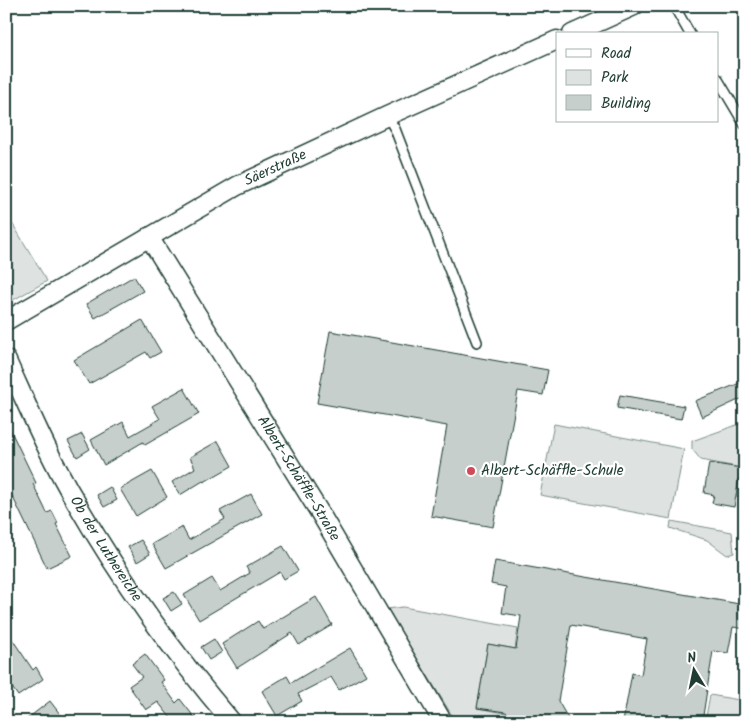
<svg xmlns="http://www.w3.org/2000/svg" width="751" height="728" viewBox="0 0 751 728" font-family="Kalam,sans-serif">
<rect width="100%" height="100%" fill="#fff"/>
<filter id="ink" filterUnits="userSpaceOnUse"><feTurbulence type="fractalNoise" baseFrequency=".02" numOctaves="2"/><feDisplacementMap in="SourceGraphic" scale="10" xChannelSelector="R" yChannelSelector="G"/><feConvolveMatrix kernelMatrix="1 2 1 2 8 2 1 2 1" color-interpolation-filters="sRGB"/></filter>
<g filter="url(#ink)">
<path fill="#dee3e2" stroke="#7e908b" d="M6 213 47 281 6 304Z
M745 422V497L736 496 741 468 701 460 692 449V441Z
M554 424 684 449 671 519 540 495Z
M671 521 732 532 734 553 727 555 707 540 670 528Z
M403 607 518 628 515 649 488 644 477 708 505 713 511 722H456L387 609Z
M710 695 745 701V722H705Z"/>
<path fill="#c7cfcc" stroke="#1f3d34" d="M134 276 143 291 95 318 86 304Z
M142 320 161 352 150 358 146 352 89 384 74 360Z
M330 331 548 370 543 395 518 391 493 527 431 516 447 426 317 403Z
M745 381V397L702 417 695 401Z
M184 388 199 414 145 445 143 442 104 465 91 440 123 422 130 436 160 419 152 406Z
M620 395 684 406 681 419 617 408Z
M6 421 36 483 33 484 47 513 52 511 58 523 56 524 72 556 47 568 6 483Z
M82 434 90 449 77 457 68 441Z
M218 441 232 466 204 482 203 481 180 495 172 482 195 468 190 457Z
M709 463 741 468 734 507 712 503 714 495 704 493Z
M152 471 167 497 136 516 120 489Z
M110 487 117 500 104 507 97 495Z
M251 494 262 514 166 568 152 544 182 527 189 540 225 519 220 511Z
M141 540 150 554 137 562 128 547Z
M283 546 298 571 284 579 280 572 199 620 184 595 212 578 220 591 250 573 246 567Z
M495 561 745 605V629L733 627 728 653 713 651 702 722H623L632 673 641 675 647 639 571 625 558 701 570 722H511L506 712 477 708 488 644 516 649 521 616 502 613 506 587 491 584Z
M174 592 182 604 171 611 163 598Z
M316 597 332 625 299 645 292 633 237 668 222 644 258 621 263 629Z
M6 630 33 670 36 667 43 679 18 696 6 679Z
M214 639 222 652 209 660 201 647Z
M350 648 366 675 339 690 331 677 298 694 302 701 277 716 262 691 287 676 291 683Z
M145 654 164 680 161 682 176 703 180 699 198 722H174L158 702 146 710 129 686 142 677 132 664Z
M50 701 66 722H23Z"/>
<g fill="none" stroke-linecap="round" stroke-linejoin="round">
<g stroke="#1f3d34" stroke-width="12">
<path id="lane" d="M674 6 690 34
M717 78 745 125
M387 116 395 129 477 342"/>
</g>
<g stroke="#1f3d34" stroke-width="21">
<g id="street">
<path d="M572 34 634 6"/>
<path id="s1" d="M149 237 320 513 443 722"/>
<path id="s2" d="M6 321 237 186 387 116 557 40"/>
<path id="s3" d="M6 359C28 407 49 457 76 502 121 580 174 654 232 722"/>
</g>
</g>
<use href="#lane" stroke="#fff" stroke-width="9"/>
<use href="#street" stroke="#fff" stroke-width="18"/>
</g>
</g>
<circle fill="#d1495b" stroke="#fff" stroke-width="2" cx="471" cy="471" r="5"/>
<g text-anchor="middle" dominant-baseline="central" stroke-width="4.5" stroke-linejoin="round" paint-order="stroke">
<g font-size="15" fill="#1f3d34" stroke="#fff">
<text stroke="none"><textPath href="#s2" startOffset="310">Säerstraße</textPath></text>
<text stroke="none"><textPath href="#s1" startOffset="284">Albert-Schäffle-Straße</textPath></text>
<text stroke="none"><textPath href="#s3" startOffset="215">Ob der Luthereiche</textPath></text>
</g>
<g font-size="15" fill="#1f3d34" stroke="#fff" text-anchor="start">
<text x="481" y="471">Albert-Schäffle-Schule</text>
</g>
</g>
<rect width="751" height="728" fill="none" stroke="#fff" stroke-width="25"/>
<rect x="12" y="12" width="726" height="703" fill="none" stroke="#1f3d34" stroke-width="2" filter="url(#ink)"/>
<rect x="556" y="32" width="162" height="90" fill="#ffffff" stroke="#a5b1ae"/>
<rect x="566" y="49" width="25" height="8" fill="#ffffff" stroke="#a5b1ae"/>
<text x="601" y="58" font-size="15" fill="#1f3d34">Road</text>
<rect x="566" y="70" width="25" height="15" fill="#dee3e2" stroke="#a5b1ae"/>
<text x="601" y="82" font-size="15" fill="#1f3d34">Park</text>
<rect x="566" y="95" width="25" height="15" fill="#c7cfcc" stroke="#a5b1ae"/>
<text x="601" y="108" font-size="15" fill="#1f3d34">Building</text>
<g transform="translate(694 670) rotate(350)" stroke="#ffffff" stroke-width="4" paint-order="stroke">
<path d="M0-4L9 19L0 12L-9 19Z" fill="#1f3d34"/>
<text y="-8" font-size="14" font-weight="bold" text-anchor="middle" fill="#1f3d34">N</text>
</g>
</svg>
